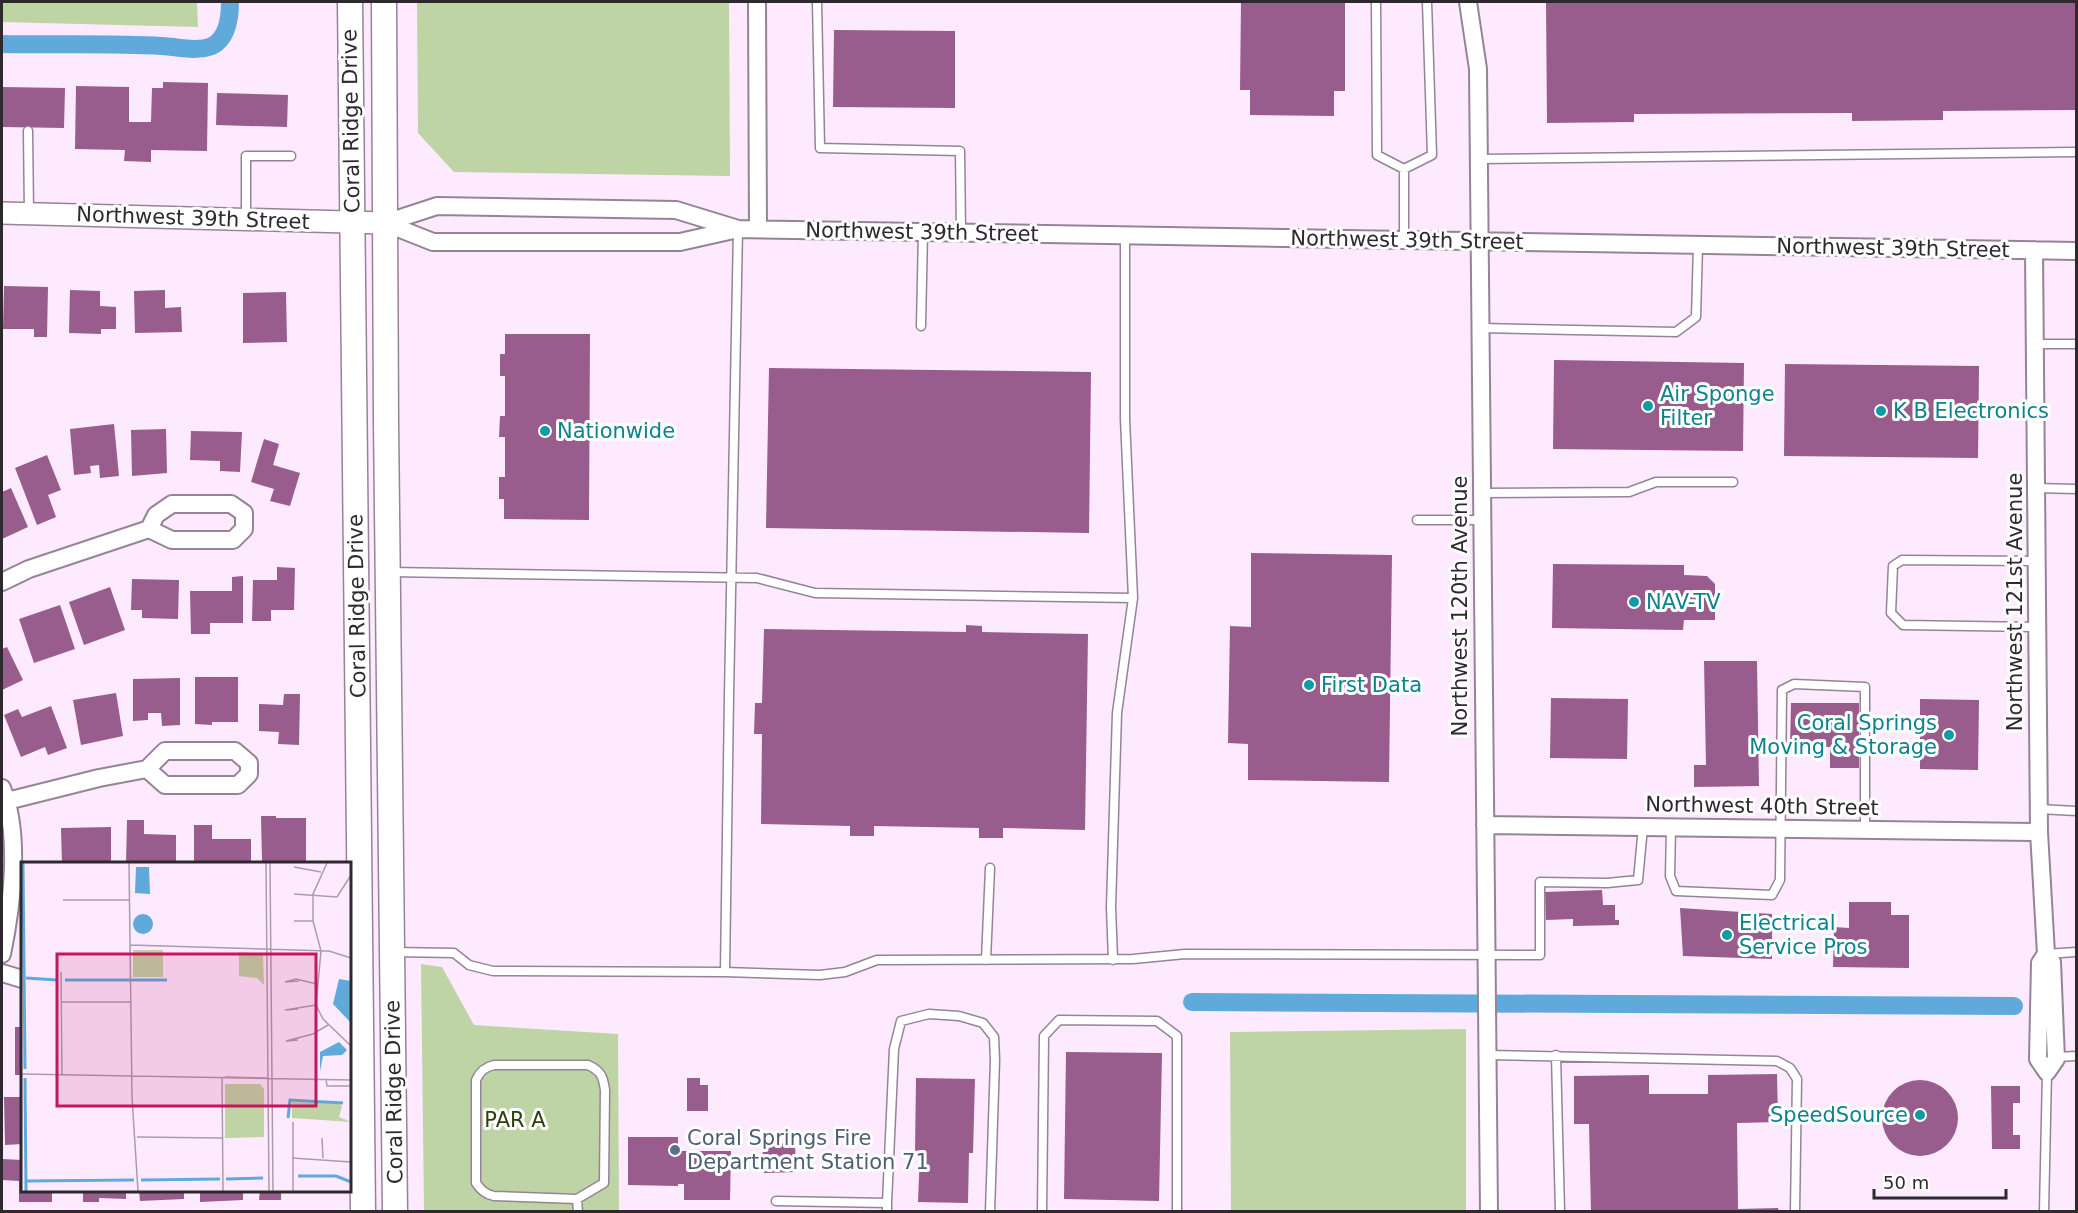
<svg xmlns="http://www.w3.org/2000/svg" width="2078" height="1213" viewBox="0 0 2078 1213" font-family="'DejaVu Sans',sans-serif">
<rect width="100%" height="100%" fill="#fdeafe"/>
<path fill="#bed4a5" d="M2 2H197L198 27 2 22Z
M417 2H729L730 176 454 172 418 133Z
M421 964 442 967 474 1025 618 1034 619 1211H424Z
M1466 1029V1211H1231L1230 1032Z"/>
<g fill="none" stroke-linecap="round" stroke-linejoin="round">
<path stroke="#5faadb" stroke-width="18" d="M2 44C55 45 109 43 162 46 178 47 197 52 212 46 228 38 230 17 230 2
M1192 1002 2014 1006"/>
</g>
<path fill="#985c8d" d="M1241 2H1345V91H1334V116L1250 115V90H1240Z
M1546 2H2076V110L1943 111V120L1852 121V113L1634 114V122L1547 123Z
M834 30 955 31V108L833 107Z
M163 82 208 83 207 151 151 150V162L124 161 125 150 75 149 76 86 129 87V122H151L152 88H163Z
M2 87 65 88 64 128 2 127Z
M217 93 288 95 287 127 216 125Z
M4 286 48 287 47 337H34V329H3Z
M70 290 100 291V306L116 307V329H101V334L69 333Z
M165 290V308L181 307 182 332 135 333 134 291Z
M286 292 287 342 243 343V293Z
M505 334H590L589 520 504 519V499H499V477H505V437H499L500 416H505V376H500V354H505Z
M1554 360 1744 363 1743 451 1553 449Z
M1785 364 1979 366 1978 458 1784 456Z
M769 368 1091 372 1089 533 766 528Z
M114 424 119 476 100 478 99 465 90 466 91 473 74 475 70 429Z
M166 429 167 473 132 476 131 430Z
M191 431 242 432 240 472 220 471V461L190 460Z
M264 439 279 444 273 465 300 473 290 506 270 501 274 489 251 482Z
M47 455 61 490 48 495 56 517 37 525 15 468Z
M11 488 28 527 2 539V492Z
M1251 553 1392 555 1389 782 1248 780V744L1228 743 1230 626 1251 627Z
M1553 564 1684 565V575L1707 576 1715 584V620H1684L1683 630 1552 628Z
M277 567 295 568 294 610H271V621H252L253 580H277Z
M243 576V623H210V634H191L190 591H232V577Z
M132 579 179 580 178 619 142 618V610H131Z
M110 587 125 630 84 645 69 602Z
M60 605 75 649 34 663 19 619Z
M966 625 982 626V632L1088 634 1085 830 1003 828V838H979V828L874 826V836H850V826L761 824 762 734H754L755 703H762L764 629 966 632Z
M7 647 23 680 2 690V649Z
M1704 661H1757L1759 786 1694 787V765H1706Z
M195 677H238V722H212V725L195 724Z
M180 678V725L162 726 161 713H148V720L133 721V679Z
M116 693 123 736 81 745 73 700Z
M284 694H300L299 745 278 744 279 732 259 731V704L283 705Z
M1551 698 1628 699 1627 759 1550 758Z
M1920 699 1979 700 1978 770 1920 769Z
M1791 703H1859V768H1830V747H1790Z
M51 706 67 748 48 755 45 747 21 757 4 715 18 709 22 717Z
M261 816H276V818H306V861H262Z
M127 820H144V834L176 835V863L126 864Z
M194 825H212V839H251V864H194Z
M111 827V864H62L61 828Z
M1602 890 1603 905H1615V920H1619V925L1573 926V919L1546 920 1545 892Z
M1849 902H1891V915H1909V968L1833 967 1834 927 1849 928Z
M1680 908 1772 914V959L1683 956Z
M15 1027H22V1075H15Z
M1066 1052 1162 1053 1159 1201 1064 1199Z
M1777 1074 1778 1122 1737 1123 1738 1209 1778 1208 1779 1212H1591L1589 1124H1574V1076L1649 1075V1094H1708V1075Z
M687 1078H700V1085H708V1111H687Z
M916 1078 975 1079 973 1153H969L968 1203 918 1202 920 1153 915 1152Z
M1882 1118a38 38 0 1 1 76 0a38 38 0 1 1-76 0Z
M1991 1086H2020V1103H2013V1135H2020V1149H1992Z
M4 1097H22V1144L5 1145Z
M628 1137H678V1151H731L730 1200H684V1184H678V1186L628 1185Z
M795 1143 796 1172 764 1173 762 1144Z
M2 1159 22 1160V1190H52V1202H19V1181L2 1180Z
M83 1190H126V1199L99 1198V1202H83Z
M139 1190H184V1199L140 1201Z
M200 1190H243V1200L200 1202Z
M260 1190H281V1200H259Z"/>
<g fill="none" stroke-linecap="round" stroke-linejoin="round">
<g stroke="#958496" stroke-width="11">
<path id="service" d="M817 2 820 148 960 151 961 232
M1376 2 1377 155 1404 169
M28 131 29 214
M1479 159 2076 152
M1404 169 1432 155 1427 2
M1404 169V240
M246 219V156H291
M921 326 923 232
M1481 328 1676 332 1696 317 1698 245
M2035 344H2076
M2036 488 2076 489
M1482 493 1629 492 1656 482H1733
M1417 520H1482
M2037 561 1902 560 1893 566 1891 613 1903 625 2037 627
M391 572 757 578 815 593 1133 598
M2039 809 2076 811
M1671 828 1670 876 1676 891 1772 895 1780 880 1782 690 1794 684 1865 687V830
M393 952 454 953 469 965 493 971 725 972 820 975 845 972 877 960 1133 959 1185 954 1540 955V882L1607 883 1638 880 1643 827
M2046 954 2076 952
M986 960 990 868
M1113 960 1111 907 1117 713 1133 598 1125 419V235
M725 972 729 696 738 229
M1488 1055 1777 1061 1790 1068 1797 1079 1795 1212
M1556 1055 1560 1212
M2056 1057 2076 1056
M494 1065H588C601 1071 603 1076 605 1090L604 1183 577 1199 494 1196C485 1194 481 1190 476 1183V1080C480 1071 485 1067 494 1065Z
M577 1199 578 1212
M776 1201 887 1203V1212
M887 1203 894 1049 901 1021 929 1014 959 1016 983 1023 994 1037 995 1060 990 1212
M1042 1212 1044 1036 1059 1020 1157 1021 1177 1036V1212
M2044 1212 2047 1072"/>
</g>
<g stroke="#958496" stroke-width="20">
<path id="minor" d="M757 2 758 229
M1468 2 1478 69 1489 1212
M385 223 433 242H680L738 229 2076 251
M385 223 437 206 676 210 738 229
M2034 250 2039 832 2046 954 2052 962 2056 1059 2047 1072 2038 1059 2040 963 2046 954
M2 582 29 569 149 529 156 515 172 504H231L244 513V529L233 540H172L149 529
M2 788C21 834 12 906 2 954
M7 801 99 778 147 769 165 785H238L249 774V763L235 751H165L147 769
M1485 825 2039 832
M2 973 22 979"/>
</g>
<g stroke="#958496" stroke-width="24">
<path id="tertiary" d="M2 213 385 223"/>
</g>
<g stroke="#958496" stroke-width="27">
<path id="secondary" d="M350 2 363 1212
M384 2 386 422 395 1212"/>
</g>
<use href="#service" stroke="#fff" stroke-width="8"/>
<use href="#minor" stroke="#fff" stroke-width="16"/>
<use href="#tertiary" stroke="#fff" stroke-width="21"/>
<use href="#secondary" stroke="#fff" stroke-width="24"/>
</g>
<g fill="#0f9aa8" stroke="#fefefe" stroke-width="2">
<circle cx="1648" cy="406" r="6"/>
<circle cx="1881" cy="411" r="6"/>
<circle cx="545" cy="431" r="6"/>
<circle cx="1634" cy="602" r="6"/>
<circle cx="1309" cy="685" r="6"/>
<circle cx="1949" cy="735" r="6"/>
<circle cx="1727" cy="935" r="6"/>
<circle cx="1920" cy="1115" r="6"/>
</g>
<circle fill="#5c6f8a" stroke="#fefefe" stroke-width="2" cx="675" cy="1150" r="6"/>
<g text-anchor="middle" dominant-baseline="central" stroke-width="6" stroke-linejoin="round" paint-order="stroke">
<g font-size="21" fill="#2e282f" stroke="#fefefe">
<text transform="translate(351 121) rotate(-91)">Coral Ridge Drive</text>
<text transform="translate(193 218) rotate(2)">Northwest 39th Street</text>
<text transform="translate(922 232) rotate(1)">Northwest 39th Street</text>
<text transform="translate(1407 240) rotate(1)">Northwest 39th Street</text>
<text transform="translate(1893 248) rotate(1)">Northwest 39th Street</text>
<text transform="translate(2015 602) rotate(-90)">Northwest 121st Avenue</text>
<text transform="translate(357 606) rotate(-91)">Coral Ridge Drive</text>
<text transform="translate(1460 606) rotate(-90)">Northwest 120th Avenue</text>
<text transform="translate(1762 806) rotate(1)">Northwest 40th Street</text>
<text transform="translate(394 1092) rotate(-91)">Coral Ridge Drive</text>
</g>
<g font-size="21" fill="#0d838f" stroke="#fefefe" text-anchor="start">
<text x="1660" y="394">Air Sponge<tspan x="1660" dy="24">Filter</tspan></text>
<text x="1893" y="411">K B Electronics</text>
<text x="557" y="431">Nationwide</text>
<text x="1646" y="602">NAV-TV</text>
<text x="1321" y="685">First Data</text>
<text x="1937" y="723" text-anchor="end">Coral Springs<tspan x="1937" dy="24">Moving &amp; Storage</tspan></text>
<text x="1739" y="923">Electrical<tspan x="1739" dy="24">Service Pros</tspan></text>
<text x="1908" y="1115" text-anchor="end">SpeedSource</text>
</g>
<g font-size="21" fill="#2c400b" stroke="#fefefe">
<text x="515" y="1120">PAR A</text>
</g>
<g font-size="21" fill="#4e5e75" stroke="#fefefe" text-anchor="start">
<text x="687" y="1138">Coral Springs Fire<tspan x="687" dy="24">Department Station 71</tspan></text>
</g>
</g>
<g transform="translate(21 862)">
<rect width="330" height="330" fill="#fdeafe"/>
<path d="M112 88H142V115H112ZM218 90 242 92 243 123 236 116 218 114ZM204 222H239L243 227V275L204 276ZM271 240 317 241 321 244 318 255 330 260 271 256Z" fill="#bed4a5"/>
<path d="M115 5H128L129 32 114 31ZM112 62a10 10 0 1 1 20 0a10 10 0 1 1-20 0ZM318 117 330 119V161L312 142ZM318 180 326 188 321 193 302 194 299 209V190Z" fill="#5faadb"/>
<path fill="none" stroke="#5faadb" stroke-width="3" d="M2 1 4 207M5 116 36 118M44 118H146M4 216 5 329M267 256 269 238 322 241M277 314H315L330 320M205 317 242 316M120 318 199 317M5 319 113 318"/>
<path fill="none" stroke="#aa9cab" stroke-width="1.5" d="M108 1 111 235 117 329M245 1 248 329M249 1 252 329M306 1 292 32V59L300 89 295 143 302 157 330 184M273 5 300 10M273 32 316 35 330 13M42 38H109M273 59H292M109 83 308 89 330 96M40 110 41 212M278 119 264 120 275 117 296 122M41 140H110M277 147 264 148 295 143M277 178 265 179 292 172 307 163M0 212 330 218M201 215 202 329M204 215 247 216M305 217 306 224H330M116 275 201 276M301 276 302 296M271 296 330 300M272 329V260"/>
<path fill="#c2185b" fill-opacity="0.15" stroke="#c2185b" stroke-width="3" d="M36 92H295V244H36Z"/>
<rect width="330" height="330" fill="none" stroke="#2e282f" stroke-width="3"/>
</g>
<rect width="2078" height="1213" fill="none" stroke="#2e282f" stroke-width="6"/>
<path d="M1874 1189v9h132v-9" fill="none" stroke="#2e282f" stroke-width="3"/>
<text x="1883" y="1189" font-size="18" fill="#2e282f" stroke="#fefefe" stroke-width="4.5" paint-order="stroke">50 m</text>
</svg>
